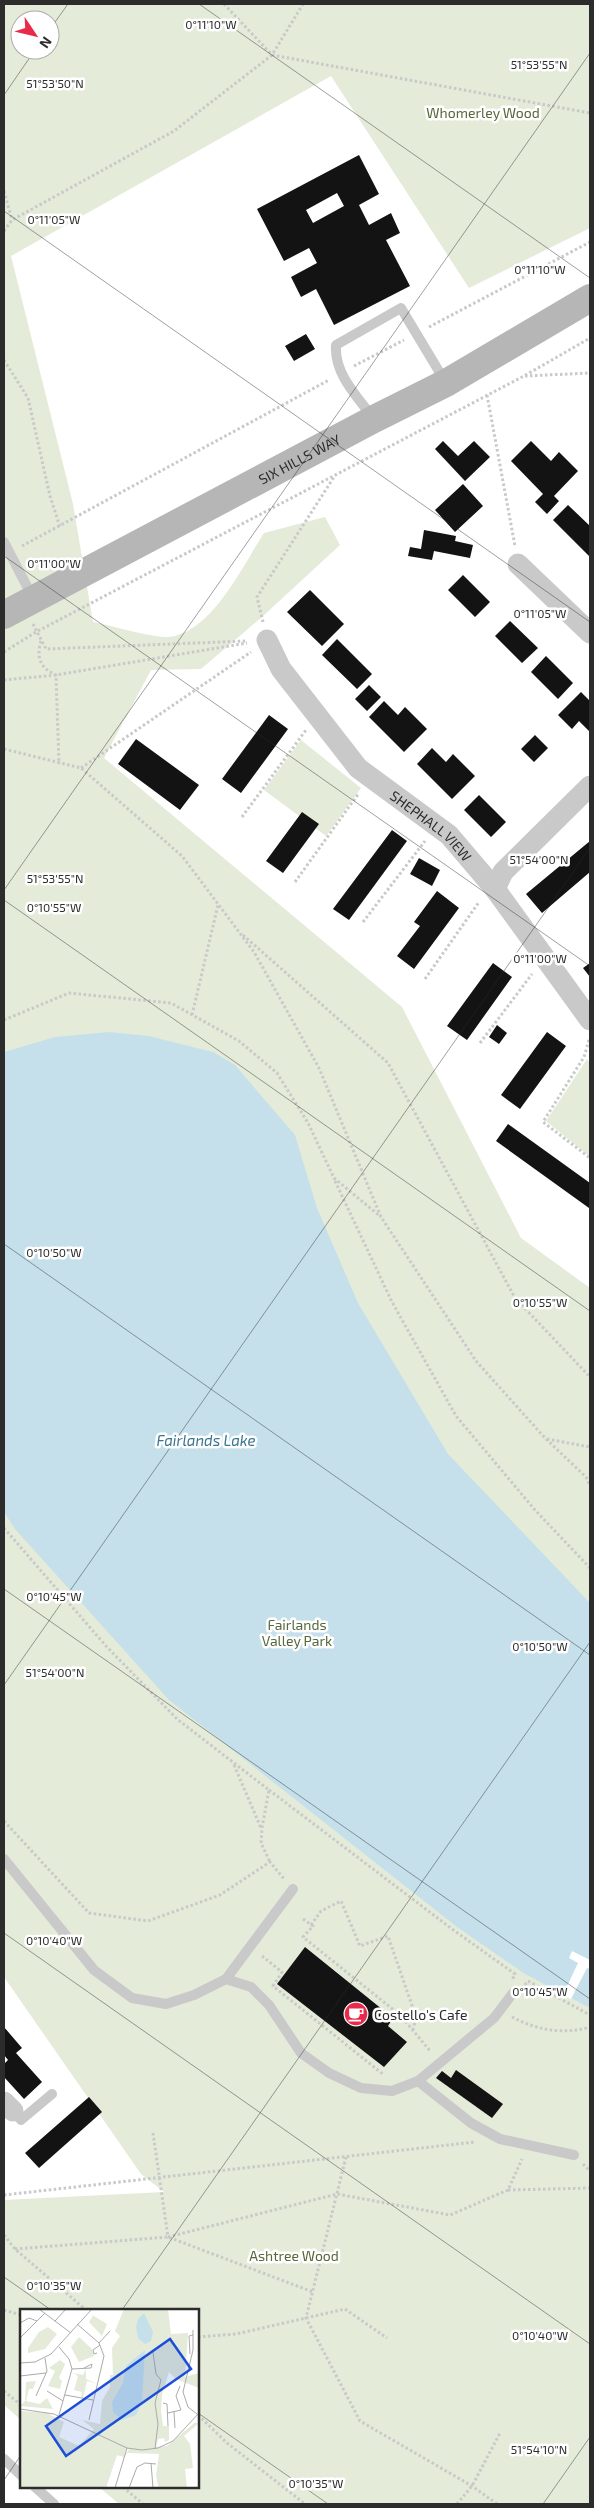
<svg xmlns="http://www.w3.org/2000/svg" width="594" height="2508" viewBox="0 0 594 2508" font-family="'Exo 2',sans-serif">
<rect width="100%" height="100%" fill="#fff"/>
<path fill="#e4ebd9" fill-rule="evenodd" d="M4 4H590V228L469 288 331 76 11 256 73 504 93 622C114 626 145 636 165 637 210 637 243 565 264 533L325 517 340 545 262 617 201 669 151 670 104 758 402 1007 521 1238 590 1288V2504H119L99 2487H198V2310H21V2420L4 2405V2200L164 2192 141 2174 4 1977ZM20 20H50V50H20Z
M301 740 361 788 326 836 264 790Z
M587 1059 590 1063V1157L546 1121Z"/>
<path fill="#c5e0eb" d="M109 1032 149 1036 213 1052 235 1065 295 1135 317 1208 358 1303 448 1454 590 1603V2008L525 1974 457 1927 169 1700 15 1529 4 1512V1052L55 1037Z"/>
<path fill="#fff" d="M572 1951 590 1960V1969L587 1968 571 1999 563 1995 578 1963 569 1958Z"/>
<path fill="#131313" fill-rule="evenodd" d="M359 155 379 194 359 205 369 225 391 213 400 233 386 240 410 286 334 325 316 289 301 297 291 277 317 263 309 248 284 261 257 209ZM337 193 344 206 313 223 306 210Z
M306 334 315 349 294 361 285 346Z
M443 441 458 456 474 441 490 457 465 481 435 449Z
M531 441 551 461 559 452 578 471 554 496 559 501 547 514 535 502 543 494 511 461Z
M463 484 483 506 455 532 435 510Z
M568 505 590 526V557L553 520Z
M424 530 456 536 455 541 473 545 470 558 434 551 432 560 408 556 410 547 421 549Z
M463 575 490 602 475 617 448 590Z
M310 590 344 624 322 646 287 612Z
M510 621 538 648 522 663 495 636Z
M337 639 372 674 357 689 322 655Z
M546 656 573 683 558 699 531 672Z
M369 685 381 697 367 711 355 699Z
M581 692 590 701V732L579 721 572 729 558 715Z
M384 701 398 715 405 707 427 729 404 752 369 717Z
M269 715 288 729 241 793 222 779Z
M535 735 548 748 534 762 521 749Z
M136 739 199 785 180 810 118 764Z
M432 748 446 762 453 754 475 776 452 799 417 764Z
M479 795 506 822 491 837 464 810Z
M302 812 319 824 283 873 266 861Z
M392 830 407 841 349 920 333 909Z
M590 841V872L542 913 526 894Z
M419 858 440 870 432 886 410 874Z
M437 891 459 908 414 969 397 956 420 926 414 922Z
M493 963 512 977 467 1040 447 1026Z
M590 963V977L583 968Z
M497 1025 507 1033 499 1044 489 1037Z
M547 1032 566 1046 520 1109 501 1095Z
M508 1124 590 1183 589 1208 496 1141Z
M305 1947 393 2018 388 2026 407 2042 384 2067 277 1984Z
M4 2027 22 2048 16 2053 42 2082 24 2099 4 2077V2064L8 2060 4 2055Z
M456 2070 503 2104 492 2118 436 2078 442 2071 451 2078Z
M89 2097 102 2112 39 2168 25 2153Z"/>
<g fill="none" stroke-linecap="round" stroke-linejoin="round">
<path stroke="#c9c9c9" stroke-width="3" stroke-dasharray="2.5 2.5" stroke-linecap="butt" d="M224 4 272 55 590 113
M4 191 12 220
M4 231 12 220 174 131 272 55 303 4
M429 327 590 242
M4 360 28 398 50 496 60 527
M354 366 404 340
M525 376 590 373
M487 395 515 546
M22 546 329 380
M263 622 257 597 334 477
M33 624 46 649 247 641
M41 641C36 657 40 668 56 675L59 764
M4 652 36 632 524 376 590 338
M4 680 56 675 247 643
M4 749 81 768 182 856 254 952 319 1068 381 1217 476 1361 545 1438 586 1477 590 1486
M81 768 251 652
M242 817 306 730
M295 882 359 793
M363 922 425 841
M243 935 388 1063 515 1298 590 1377
M425 979 479 902
M192 1015 218 905
M4 1020 69 993 171 1003 239 1041 277 1073 308 1123 334 1178 381 1217
M589 1040 584 1057 543 1122 590 1158
M480 1043 532 974
M335 1181 392 1302 456 1416 535 1510 590 1568
M547 1439 590 1447
M4 1528 106 1646 177 1719 269 1790 262 1828 261 1843 270 1862
M234 1765 261 1828
M269 1790 452 1929 515 1974 512 1980
M4 1821 89 1913 148 1921 220 1895 270 1862 284 1879
M303 1919 313 1926 303 1937 400 2015 431 2052
M311 1925 321 1911 341 1901 360 1946 388 1936 416 2017 413 2030
M262 1956 282 1972 273 1986 384 2075
M525 1985 528 1981 590 2015
M512 2017C537 2030 563 2035 590 2027
M153 2133 168 2237 337 2194 450 2215 508 2190 522 2159
M346 2157 306 2318 360 2421 472 2486 497 2504
M583 2164 590 2171
M508 2190 590 2188
M4 2195 475 2142
M4 2235 15 2249 86 2310
M15 2249 168 2237 313 2292
M4 2310 21 2315
M198 2337 236 2334 345 2309 387 2338
M4 2391 21 2405
M198 2415 227 2443 305 2504
M123 2487 143 2504
M457 2504 472 2486 500 2433"/>
<path stroke="#c9c9c9" stroke-width="10" d="M373 418C357 396 334 374 336 345L401 308 446 383
M4 542 33 598
M4 1859 94 1970 132 1998 166 2004 194 1995 226 1979 251 1987 269 2005 301 2053 329 2073 361 2088 392 2091 418 2081 471 2123 500 2139 574 2155
M226 1979 293 1889
M418 2081 494 2018 513 1993
M13 2111 21 2120 52 2094
M4 2459 21 2475
M35 2487 54 2504"/>
<g stroke="#c9c9c9" stroke-width="21">
<path d="M518 564 590 633"/>
<path id="s1" d="M267 640 281 669 358 768 449 835 495 889 590 1020"/>
<path d="M495 889 503 872 590 786"/>
<path d="M4 2102 13 2111"/>
</g>
<path stroke="#b6b6b6" stroke-width="28" id="s2" d="M4 615 374 419 446 383 590 298"/>
</g>
<path fill="none" stroke="#2c2c2c" stroke-width="1" stroke-opacity="0.45" d="M199 4 590 278M50 29 68 4M4 95 35 50M4 211 590 622M4 556 590 966M4 890 590 53M4 900 590 1311M4 1244 590 1655M4 1589 590 1999M4 1685 590 848M4 1933 590 2344M4 2277 51 2310M122 2310 590 1642M198 2413 328 2504M4 2480 21 2455M543 2504 590 2437"/>
<defs>
<g id="cafe-disc" transform="scale(1.25)"><circle r="9.5" fill="#e82a4b" stroke="#fff"/><path d="M-5.5-4.5H6V0H3Q3 3.5 0 3.5H-2.5Q-5.5 3.5-5.5 0ZM3-3.2v2h1.7v-2ZM-6 4.5H4V6H-6Z" fill="#fff"/></g>
</defs>
<g fill-rule="evenodd">
<use href="#cafe-disc" x="356" y="2014"/>
</g>
<g text-anchor="middle" dominant-baseline="central" stroke-width="5" stroke-linejoin="round" paint-order="stroke">
<g font-size="14" fill="#546839" stroke="#fff">
<text x="483" y="112">Whomerley Wood</text>
<text x="297" y="1624">Fairlands<tspan x="297" dy="16">Valley Park</tspan></text>
<text x="294" y="2255">Ashtree Wood</text>
</g>
<g font-size="14" fill="#2c2c2c" stroke="#fff">
<text stroke="none"><textPath href="#s2" startOffset="334">SIX HILLS WAY</textPath></text>
<text stroke="none"><textPath href="#s1" startOffset="251">SHEPHALL VIEW</textPath></text>
</g>
<g font-size="14" fill="#2c2c2c" stroke="#fff" text-anchor="start">
<text x="374" y="2014">Costello's Cafe</text>
</g>
<g font-size="15" font-style="italic" fill="#3a768f" stroke="#fff">
<text x="206" y="1440">Fairlands Lake</text>
</g>
</g>
<g transform="translate(20 2309)">
<rect width="179" height="179" fill="#fff"/>
<path d="M104 0H148L151 25 168 24 165 68 179 64V79L156 70 149 63 142 86 141 102 143 117H149V131L145 133 144 129 138 130 136 138 132 140H106L104 148 97 146 86 179H0V102L27 104 44 113 39 128 59 137 74 120 62 111 80 115 82 92 90 78V66H93L92 39 100 27 95 22ZM69 4 87 15 82 27 69 13 73 7ZM28 18 37 25 25 40 8 44V39L19 23ZM59 28 72 40 74 47 59 53 51 38ZM40 51 45 55 39 69 42 72 40 80 28 77 35 62 29 59ZM66 60V70L78 75 67 72 63 89 61 88 62 83 54 81 58 67 53 64 63 66ZM16 72 13 80H9L6 92 20 95 27 89 33 100 0 97 5 92 6 73ZM179 110 174 114H179L164 127 170 135 173 159 165 160 167 179H139L136 167 139 145 108 144 105 148 109 140 147 137Z" fill="#e4ebd9"/>
<path d="M124 4 133 23 131 32 125 35 118 29 116 18 118 10ZM125 41 122 93 116 106 102 111 93 103 92 93 103 74 106 57Z" fill="#c5e0eb"/>
<path fill="none" stroke="#ababab" stroke-width="1" d="M19 0 51 24M35 12 46 0M0 14 9 9 17 12M57 15 79 34 84 47 69 111M173 21V41L163 83 168 98 177 105M0 29 25 4M79 34 90 22M133 43 136 65 141 71 135 94 138 115 135 140M77 44 74 45 73 41 80 36M170 45 169 27 173 26M0 54 15 53 31 45 72 0M52 60 71 59 72 55 64 59M0 67 26 64M27 82 43 92M45 86 73 91M16 87 27 62 25 49M143 94 147 95 148 117M0 100 34 105 107 139 122 141 138 139 153 132 179 104M154 103 155 119M148 104 161 101 156 87 160 77M39 106 52 60 49 50 39 38M131 154 133 179M95 179 107 139M109 179 117 158 125 154 136 155"/>
<path fill="#1d4ed8" fill-opacity="0.15" stroke="#1d4ed8" stroke-width="2.5" d="M150 30 171 60 46 147 26 117Z"/>
<rect width="179" height="179" fill="none" stroke="#2c2c2c" stroke-width="2.5"/>
</g>
<g font-size="12" text-anchor="middle" fill="#2c2c2c" stroke="#fff" stroke-width="5" stroke-linejoin="round" paint-order="stroke">
<text x="211" y="29">0°11'10"W</text>
<text x="539" y="69">51°53'55"N</text>
<text x="55" y="88">51°53'50"N</text>
<text x="54" y="224">0°11'05"W</text>
<text x="540" y="274">0°11'10"W</text>
<text x="54" y="568">0°11'00"W</text>
<text x="540" y="618">0°11'05"W</text>
<text x="539" y="864">51°54'00"N</text>
<text x="55" y="883">51°53'55"N</text>
<text x="54" y="912">0°10'55"W</text>
<text x="540" y="963">0°11'00"W</text>
<text x="54" y="1257">0°10'50"W</text>
<text x="540" y="1307">0°10'55"W</text>
<text x="54" y="1601">0°10'45"W</text>
<text x="540" y="1651">0°10'50"W</text>
<text x="55" y="1677">51°54'00"N</text>
<text x="54" y="1945">0°10'40"W</text>
<text x="540" y="1996">0°10'45"W</text>
<text x="54" y="2290">0°10'35"W</text>
<text x="540" y="2340">0°10'40"W</text>
<text x="539" y="2454">51°54'10"N</text>
<text x="316" y="2488">0°10'35"W</text>
</g>
<rect width="594" height="2508" fill="none" stroke="#2c2c2c" stroke-width="10"/>
<g transform="translate(35 35) rotate(125)"><circle r="24" fill="#ffffff" stroke="#ababab"/>
<path d="M0-4L9 19L0 12L-9 19Z" fill="#e82a4b"/>
<text y="-8" font-size="14" font-weight="bold" text-anchor="middle" fill="#2c2c2c">N</text>
</g>
</svg>
